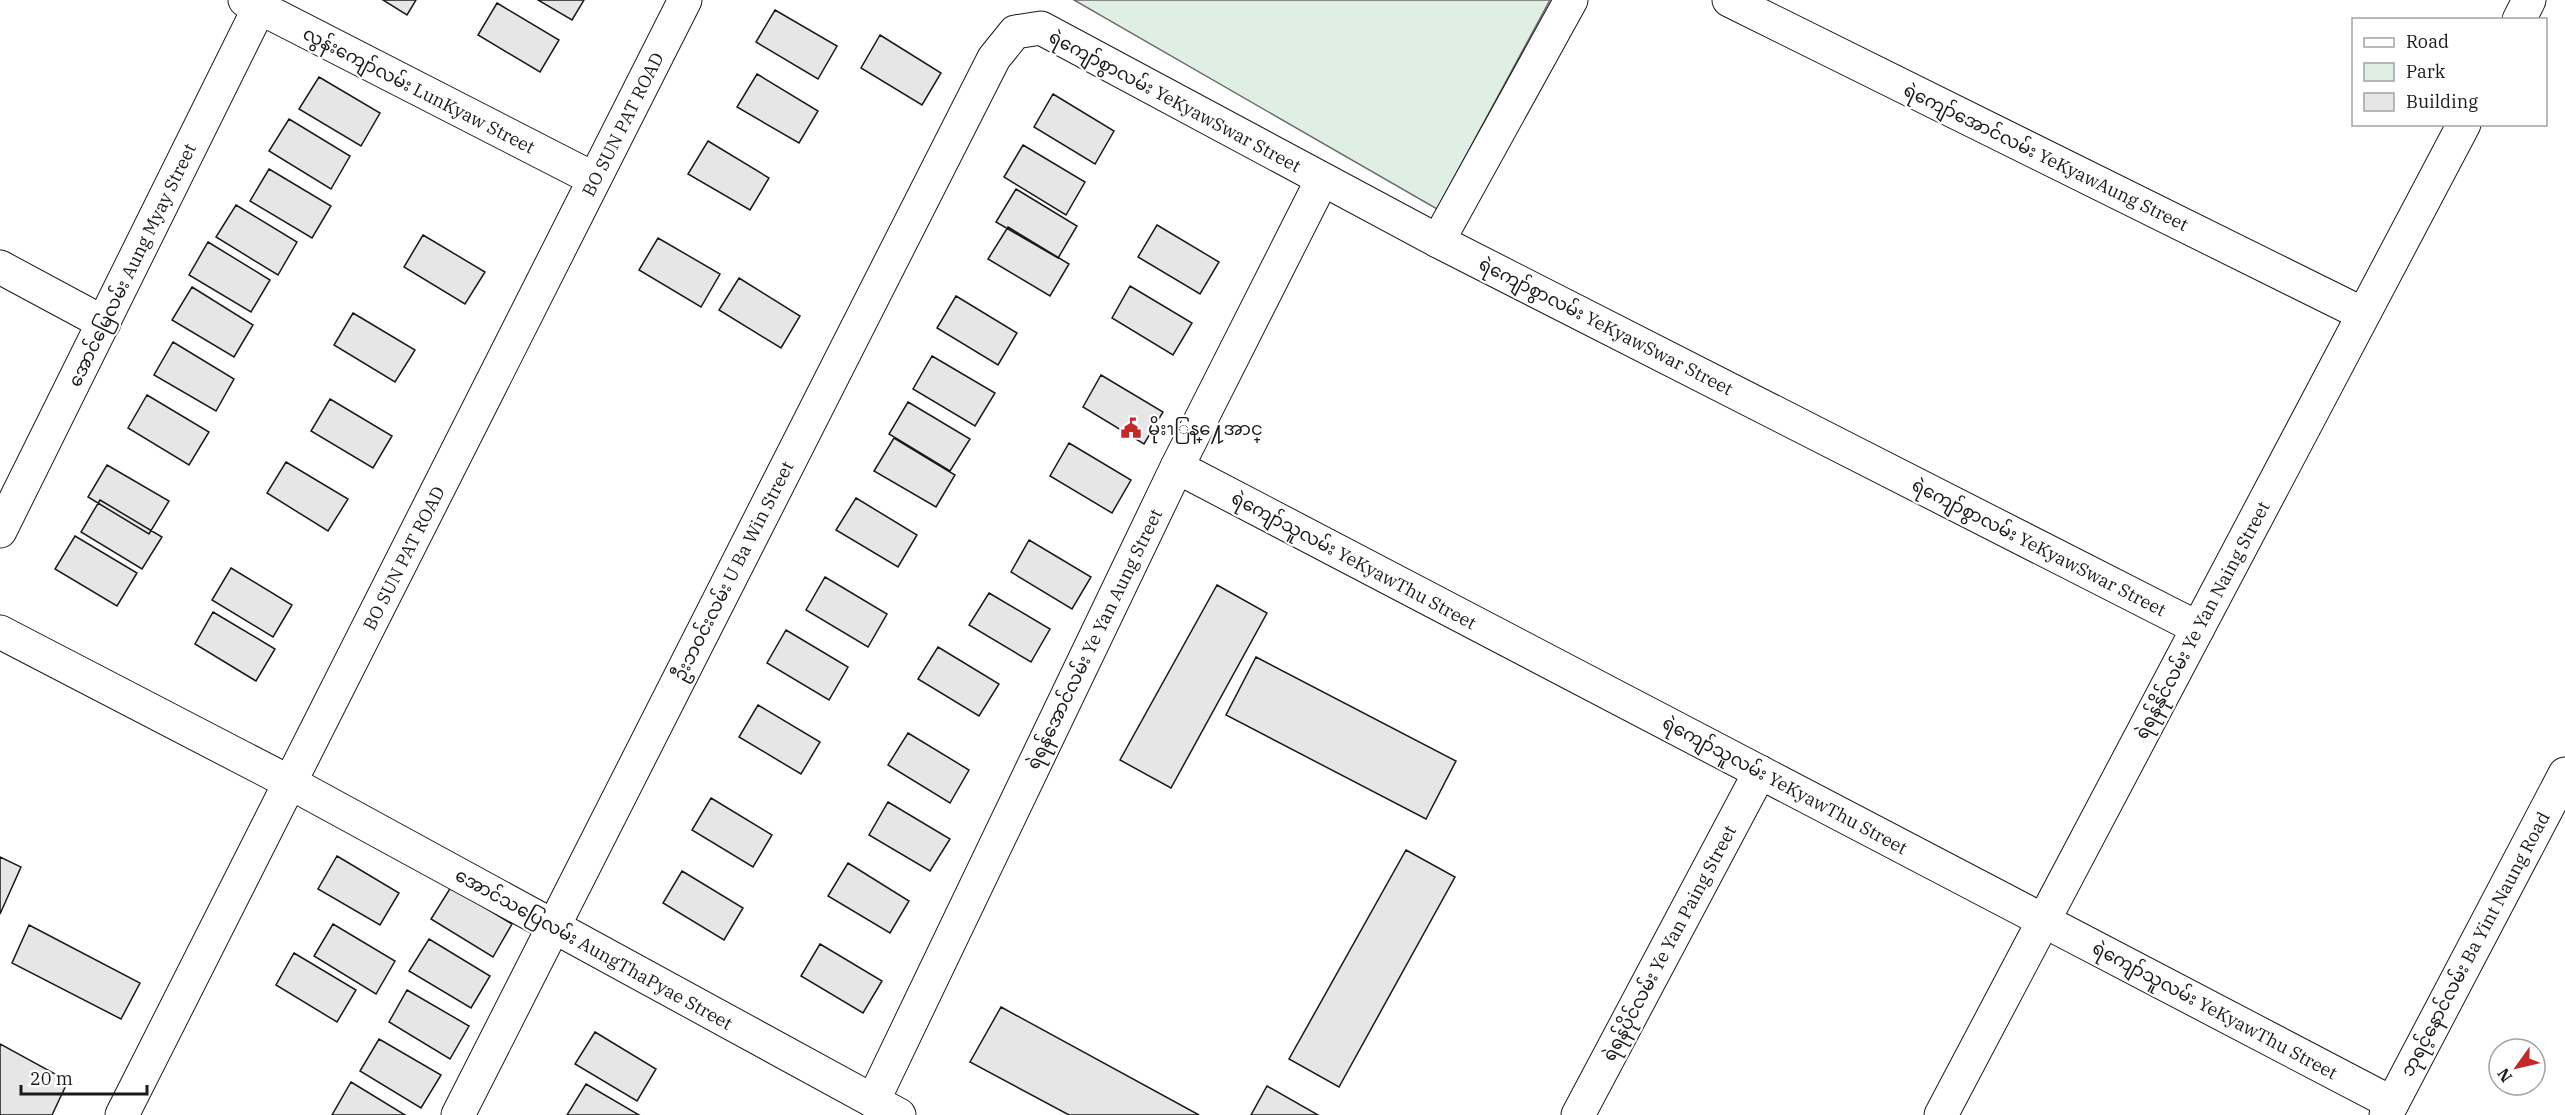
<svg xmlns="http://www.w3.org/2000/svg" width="2565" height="1115" viewBox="0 0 2565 1115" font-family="'IBM Plex Serif','Noto Sans Myanmar',serif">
<rect width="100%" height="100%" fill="#fff"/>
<path fill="#e0efe3" stroke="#6a6a6a" stroke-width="1.5" d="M1074 0H1550L1437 209Z"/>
<path fill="#e6e6e6" stroke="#1a1a1a" stroke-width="1.5" d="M383 0H416L407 15Z
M538 0H584L572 20Z
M497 3 559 40 540 72 478 35Z
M775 10 837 46 818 79 756 42Z
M880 35 941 73 922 105 861 68Z
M757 74 818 111 799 143 737 107Z
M319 77 380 113 361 146 299 109Z
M1053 94 1114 131 1095 164 1034 127Z
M289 119 350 156 331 189 269 151Z
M708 141 769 178 750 210 688 174Z
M1023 145 1085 182 1066 215 1004 177Z
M269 169 331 206 312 238 250 201Z
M1016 189 1077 226 1058 258 996 222Z
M236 205 297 242 278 275 216 237Z
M1157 225 1219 262 1200 294 1138 257Z
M1008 227 1069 264 1050 296 988 259Z
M423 235 485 272 465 304 404 267Z
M658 238 720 274 701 307 639 270Z
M208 242 270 280 251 312 189 275Z
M739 278 800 316 781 348 719 310Z
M1130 286 1192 323 1173 355 1112 318Z
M192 287 253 325 234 357 172 320Z
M956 296 1017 333 998 365 937 328Z
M353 313 415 350 395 382 334 345Z
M173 342 234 379 216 411 154 375Z
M932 356 995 393 975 426 913 389Z
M1101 375 1163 412 1144 444 1083 407Z
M147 395 209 432 189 465 128 428Z
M330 399 392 436 373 468 311 431Z
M908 402 970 439 950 471 889 434Z
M894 438 955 475 936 507 874 471Z
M1069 443 1131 480 1112 513 1050 476Z
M286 462 348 499 328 531 267 493Z
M107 465 169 501 149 534 88 497Z
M856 498 917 535 898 567 836 530Z
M100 500 162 537 142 569 81 532Z
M75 536 137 573 117 606 55 569Z
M1029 540 1091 577 1072 609 1011 572Z
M231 568 292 605 273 637 212 600Z
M825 577 887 614 868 647 806 610Z
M1217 585 1267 613 1171 788 1120 760Z
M989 593 1050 629 1031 662 969 625Z
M213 612 275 649 256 681 195 644Z
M786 630 848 667 829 700 767 663Z
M938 647 999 684 979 716 918 679Z
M1256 657 1456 761 1426 819 1226 715Z
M758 705 820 742 801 774 739 737Z
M908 733 969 770 950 803 888 765Z
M711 798 772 835 753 867 692 830Z
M888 802 950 839 930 871 869 835Z
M1406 850 1455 877 1339 1087 1289 1059Z
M337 856 399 893 380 925 318 889Z
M0 857 21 867 0 914Z
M848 863 909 901 890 933 828 896Z
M682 871 743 908 724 940 663 903Z
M451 887 512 924 493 957 431 919Z
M333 924 395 961 376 994 314 956Z
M29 925 140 983 121 1019 12 963Z
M429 939 490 976 471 1008 409 971Z
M820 944 882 981 863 1013 801 976Z
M294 953 356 990 337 1022 276 985Z
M407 990 469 1026 450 1059 389 1022Z
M1001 1007 1199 1115H1069L970 1062Z
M595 1032 656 1069 637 1101 575 1064Z
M379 1039 441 1075 421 1108 360 1071Z
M0 1044 68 1081 52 1115H0Z
M351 1082 405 1115H332Z
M586 1084 639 1115H567Z
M1267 1086 1318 1115H1251Z"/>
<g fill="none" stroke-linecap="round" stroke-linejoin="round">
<g stroke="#1a1a1a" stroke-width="35">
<g id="minor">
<path d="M245 0 594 179"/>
<path d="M1729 0 2363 314"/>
<path d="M2519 20 2529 0"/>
<path d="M1438 241 1571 0"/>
<path d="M0 267 104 323"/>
<path d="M1177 467 2392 1103"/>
<path d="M0 531 263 0"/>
<path d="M0 632 289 782 899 1115"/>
<path d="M873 1101 1177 467 1322 180"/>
<path id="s1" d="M122 1115 685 0"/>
<path d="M458 1115 994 58 1015 32 1041 28 1438 241 2198 628"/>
<path d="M1578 1115 1760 772"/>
<path d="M1941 1115 2464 124"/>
</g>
</g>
<g stroke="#1a1a1a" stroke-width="35">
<path id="major" d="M2386 1115 2565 774"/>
</g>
<use href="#minor" stroke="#fff" stroke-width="33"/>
<use href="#major" stroke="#fff" stroke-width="33"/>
</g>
<defs>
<g id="civic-bare" transform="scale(1.62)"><path d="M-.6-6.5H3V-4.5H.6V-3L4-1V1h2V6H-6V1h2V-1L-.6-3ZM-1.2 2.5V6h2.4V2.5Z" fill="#c62828" stroke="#fff" stroke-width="2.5" paint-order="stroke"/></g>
</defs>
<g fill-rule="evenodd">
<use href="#civic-bare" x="1131" y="428"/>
</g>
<g text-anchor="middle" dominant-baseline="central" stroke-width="4.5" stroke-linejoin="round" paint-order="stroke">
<g font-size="18" fill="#1a1a1a" stroke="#fff">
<text transform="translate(419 90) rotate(27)">လွန်းကျော်လမ်း LunKyaw Street</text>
<text transform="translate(1175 101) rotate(28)">ရဲကျော်စွာလမ်း YeKyawSwar Street</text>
<text stroke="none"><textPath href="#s1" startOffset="1110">BO SUN PAT ROAD</textPath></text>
<text transform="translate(2046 157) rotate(26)">ရဲကျော်အောင်လမ်း YeKyawAung Street</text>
<text transform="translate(132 265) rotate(-64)">အောင်မြေလမ်း Aung Myay Street</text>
<text transform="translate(1606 326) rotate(27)">ရဲကျော်စွာလမ်း YeKyawSwar Street</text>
<text transform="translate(2039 547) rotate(27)">ရဲကျော်စွာလမ်း YeKyawSwar Street</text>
<text stroke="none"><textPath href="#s1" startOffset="624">BO SUN PAT ROAD</textPath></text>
<text transform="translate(1354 560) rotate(28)">ရဲကျော်သူလမ်း YeKyawThu Street</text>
<text transform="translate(733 571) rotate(-63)">ဦးဘဝင်းလမ်း U Ba Win Street</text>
<text transform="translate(2202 620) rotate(-62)">ရဲရန်နိုင်လမ်း Ye Yan Naing Street</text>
<text transform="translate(1094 639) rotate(-64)">ရဲရန်အောင်လမ်း Ye Yan Aung Street</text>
<text transform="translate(1785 785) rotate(28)">ရဲကျော်သူလမ်း YeKyawThu Street</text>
<text transform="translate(1669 943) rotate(-62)">ရဲရန်ပိုင်လမ်း Ye Yan Paing Street</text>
<text transform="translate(2475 944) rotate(-62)">ဘုရင့်နောင်လမ်း Ba Yint Naung Road</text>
<text transform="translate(594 949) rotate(29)">အောင်သပြေလမ်း AungThaPyae Street</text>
<text transform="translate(2215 1010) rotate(28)">ရဲကျော်သူလမ်း YeKyawThu Street</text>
</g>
<g font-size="18" fill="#1a1a1a" stroke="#fff" text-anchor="start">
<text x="1148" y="428">မိုးၫြန္႔ေအာင္</text>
</g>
</g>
<rect x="2352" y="18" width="195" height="108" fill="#ffffff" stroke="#a3a3a3" stroke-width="1.5"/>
<rect x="2364" y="38" width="30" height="9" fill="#ffffff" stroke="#a3a3a3" stroke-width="1.5"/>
<text x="2406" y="48" font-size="18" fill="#1a1a1a">Road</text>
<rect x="2364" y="63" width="30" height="18" fill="#e0efe3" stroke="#a3a3a3" stroke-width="1.5"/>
<text x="2406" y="78" font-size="18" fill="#1a1a1a">Park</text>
<rect x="2364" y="93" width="30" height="18" fill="#e6e6e6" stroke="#a3a3a3" stroke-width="1.5"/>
<text x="2406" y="108" font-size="18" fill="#1a1a1a">Building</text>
<g transform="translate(2517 1067) rotate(236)"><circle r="28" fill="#ffffff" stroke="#a3a3a3" stroke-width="1.5"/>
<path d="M0-4.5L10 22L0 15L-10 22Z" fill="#c62828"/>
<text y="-9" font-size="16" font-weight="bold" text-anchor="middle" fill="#1a1a1a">N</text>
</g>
<path d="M21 1085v9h126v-9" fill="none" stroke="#1a1a1a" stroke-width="3"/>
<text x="30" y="1085" font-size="18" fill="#1a1a1a" stroke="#ffffff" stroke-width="4.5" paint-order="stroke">20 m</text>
</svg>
